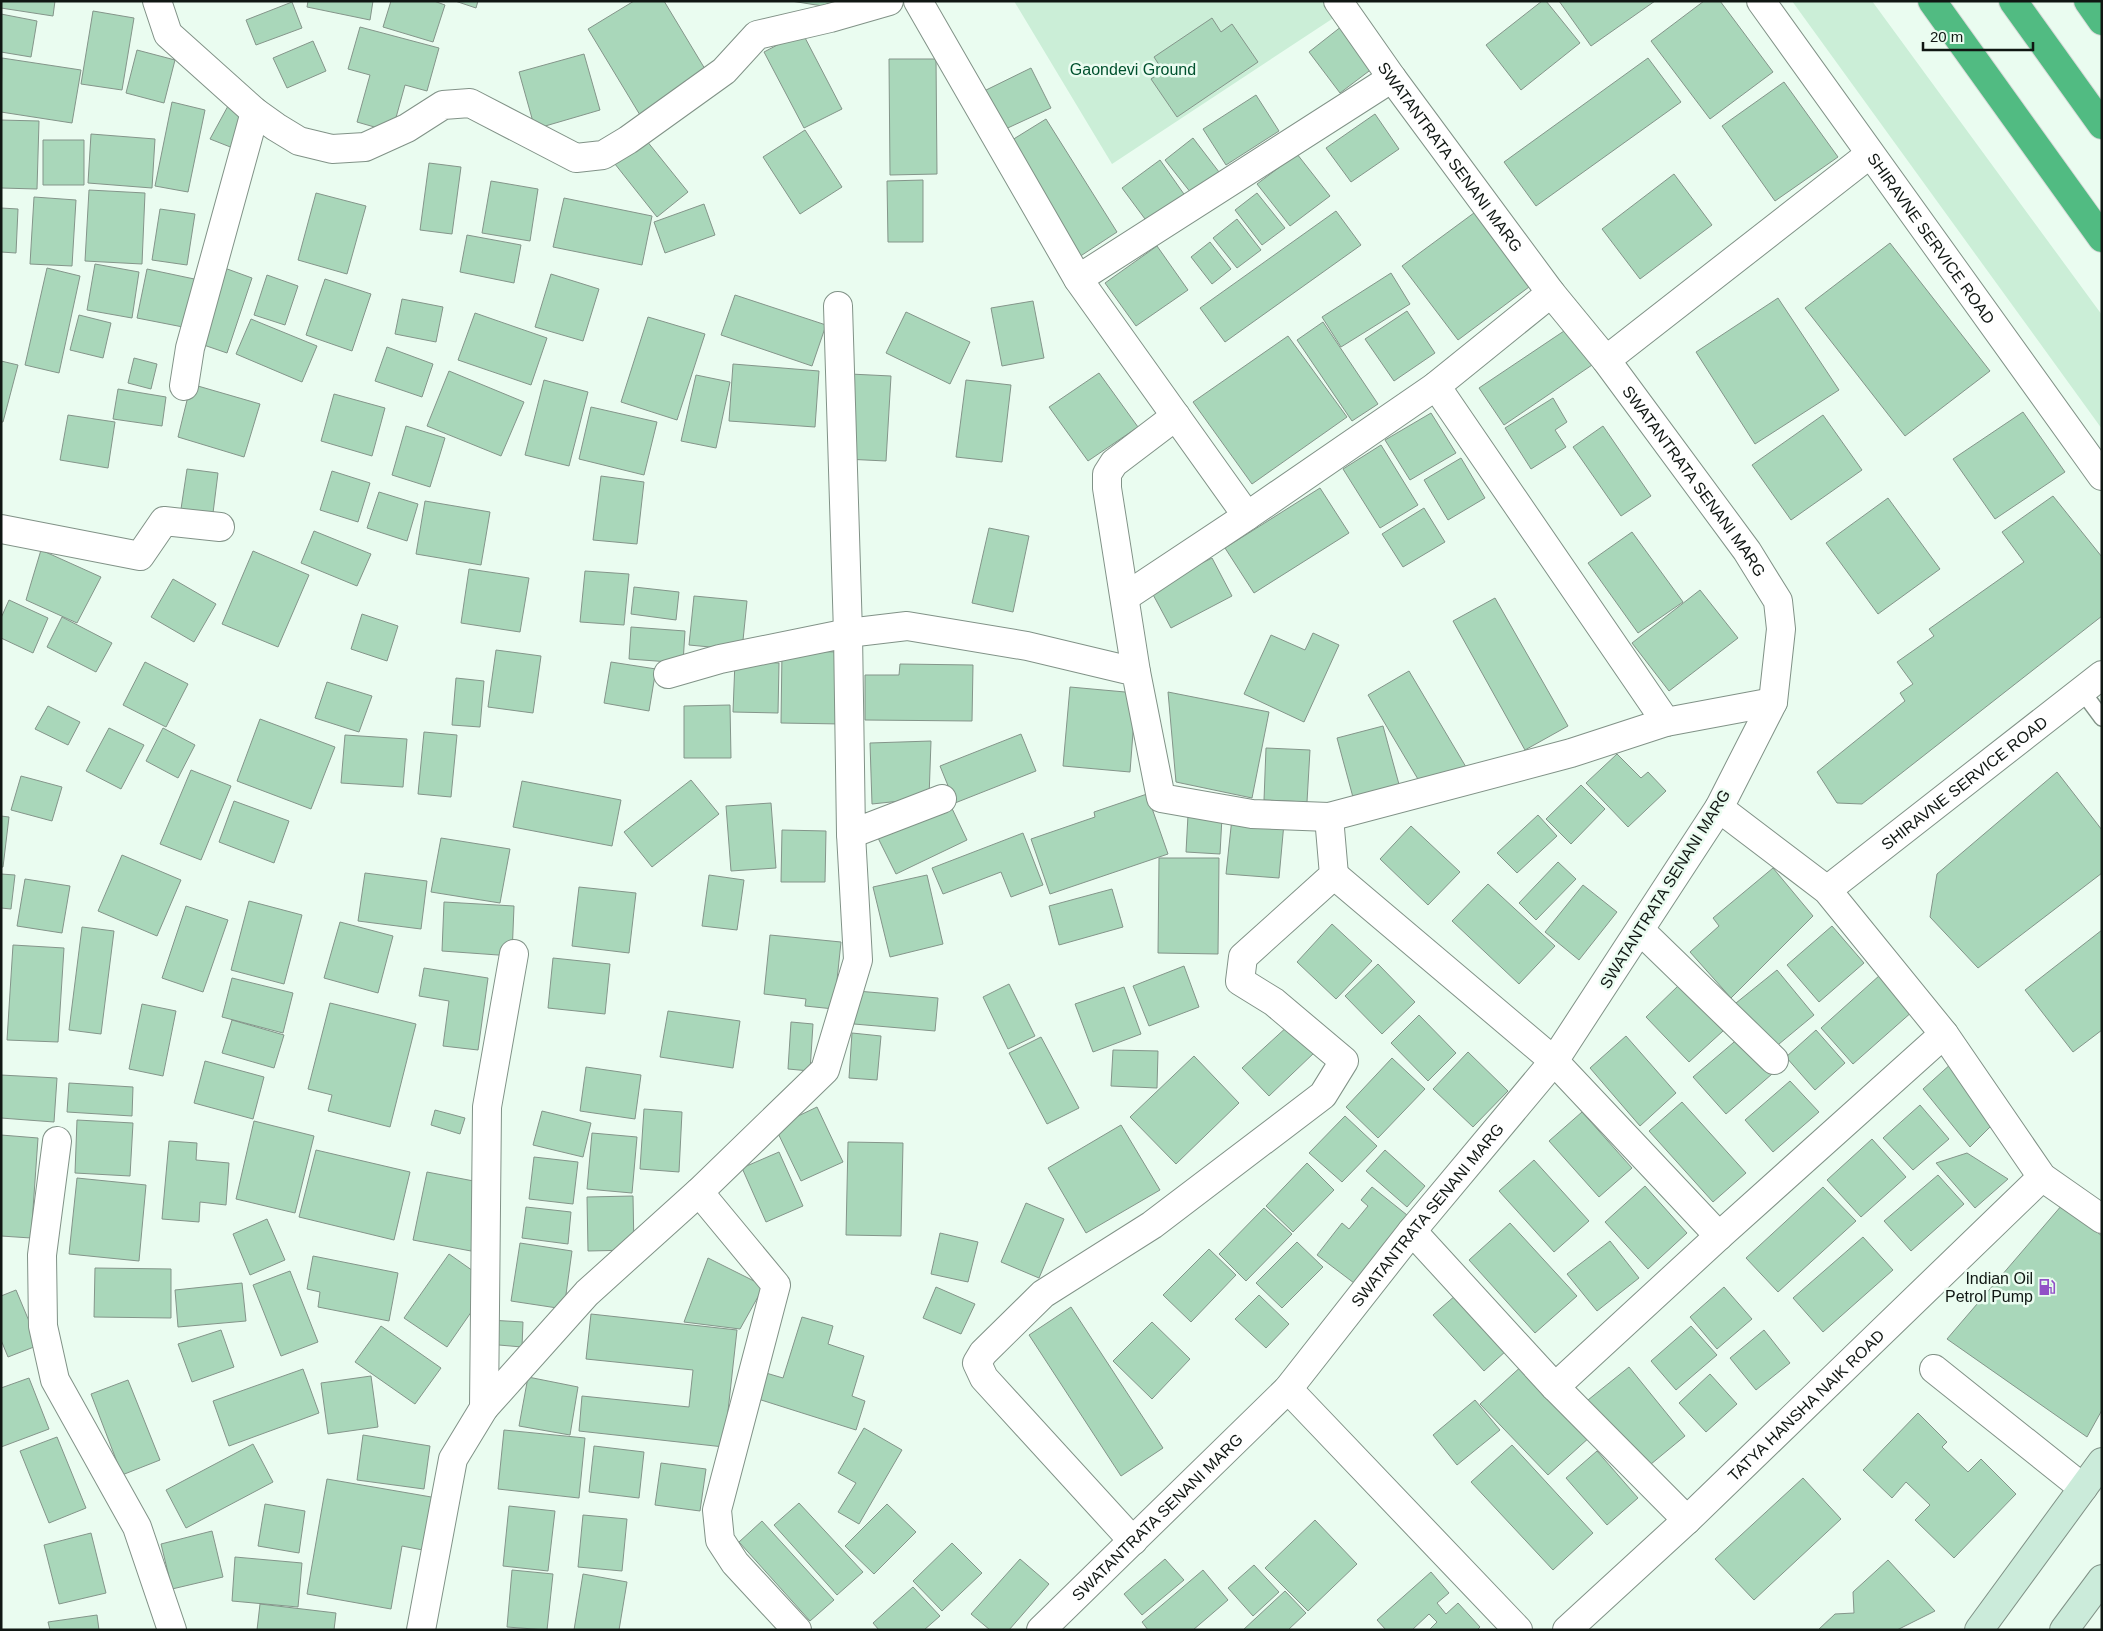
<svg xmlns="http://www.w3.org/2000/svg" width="2103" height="1631" viewBox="0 0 2103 1631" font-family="Arial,sans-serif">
<rect width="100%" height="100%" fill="#eafcf0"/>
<path fill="#cbeed7" d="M1014 1H1324L1335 17 1112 164Z
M1792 1H1872L2102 315V429Z"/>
<path fill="#a9d7ba" stroke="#84958a" d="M1 1H55L53 16 1 8Z
M308 1H373L370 20 307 7Z
M391 1H434L445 5 433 42 383 27Z
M455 1H478L476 8Z
M634 1H664L708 74 640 115 588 29Z
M791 1H849L848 10Z
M1542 1H1546L1580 43 1521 90 1486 45Z
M1559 1H1655L1591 46Z
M1704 1H1720L1773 72 1710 119 1651 41Z
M292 2 302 28 256 45 246 20Z
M93 11 134 18 122 90 81 84Z
M1 14 37 21 31 57 1 52Z
M1212 18 1221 32 1232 24 1258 62 1177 117 1151 79 1163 71 1154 57Z
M1342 26 1373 68 1340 93 1309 52Z
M360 27 439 48 427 91 405 85 392 132 357 122 370 75 348 69Z
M802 32 842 109 804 128 764 52Z
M313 41 326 71 287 88 273 58Z
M137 50 175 60 164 103 126 93Z
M584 54 600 110 535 129 519 72Z
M2 58 81 70 72 123 1 112Z
M1648 58 1681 102 1536 206 1504 162Z
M889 59H936L937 174 890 175Z
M1031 68 1051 108 999 132 980 93Z
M1784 82 1838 157 1775 201 1722 126Z
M1256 95 1279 131 1226 165 1203 129Z
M172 102 205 110 188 192 155 186Z
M228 106 245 122 238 150 210 139Z
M1375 114 1399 149 1351 182 1326 148Z
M1046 119 1117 232 1076 259 1004 145Z
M1 120 39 121 37 189 1 188Z
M805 130 842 187 800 214 763 157Z
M91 134 155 139 152 188 88 183Z
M642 135 688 192 657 217 611 159Z
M1193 138 1219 172 1191 193 1165 160Z
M43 140H84V185H43Z
M1297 154 1330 196 1290 226 1257 184Z
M1160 160 1186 197 1148 223 1122 188Z
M429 163 461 167 452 234 420 230Z
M1674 174 1712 225 1640 279 1602 229Z
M923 180V242H888L887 181Z
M491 181 538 189 530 241 482 233Z
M89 190 145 193 142 264 85 261Z
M316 193 366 206 347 274 298 260Z
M1257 193 1285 228 1262 245 1235 210Z
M34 197 76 200 72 266 30 264Z
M564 198 652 216 642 265 553 247Z
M704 204 715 235 665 253 654 222Z
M1 208 18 209 16 253 1 252Z
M160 209 195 214 187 265 152 260Z
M1478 210 1533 284 1458 340 1402 266Z
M1336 211 1361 245 1225 342 1200 308Z
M1237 219 1261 250 1237 268 1213 238Z
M467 235 521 245 514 283 460 272Z
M1210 242 1231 269 1212 284 1191 257Z
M1890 243 1990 371 1905 436 1805 308Z
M1157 246 1188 290 1136 326 1105 283Z
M95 264 139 272 132 318 87 310Z
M219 266 252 278 227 353 195 342Z
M47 268 80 276 59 373 25 365Z
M147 269 199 280 188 328 137 318Z
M1391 273 1410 304 1341 347 1322 317Z
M551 274 599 289 583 341 535 327Z
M267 275 298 286 285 325 254 315Z
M325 279 371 294 352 351 306 335Z
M735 295 826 325 812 366 721 335Z
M1778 298 1839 390 1755 444 1696 352Z
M402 299 443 307 436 342 395 334Z
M1033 301 1044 358 1002 366 991 308Z
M1407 311 1435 353 1394 381 1365 339Z
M906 312 970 342 950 384 886 353Z
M475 313 547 338 531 385 458 360Z
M79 315 111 323 103 358 70 350Z
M648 317 705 334 677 420 621 402Z
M251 319 317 346 302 382 236 354Z
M1323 322 1378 404 1352 421 1297 340Z
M1567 329 1592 365 1504 425 1479 388Z
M1288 336 1347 417 1252 484 1193 402Z
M387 347 433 364 422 397 375 381Z
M134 358 157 364 151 389 128 383Z
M1 361 18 365 3 422H1Z
M733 364 819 371 815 427 729 421Z
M449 371 524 402 501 456 427 426Z
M1099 373 1138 427 1088 461 1049 407Z
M850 374 891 376 886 461 845 459Z
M696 375 730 382 716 448 681 441Z
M544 380 588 392 569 466 525 455Z
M966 380 1011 385 1002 462 956 457Z
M191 384 260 404 244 457 178 437Z
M118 389 166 397 162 426 113 419Z
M334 394 385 408 372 456 321 441Z
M1553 398 1567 422 1555 430 1566 447 1531 469 1505 428Z
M591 407 657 422 644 475 579 459Z
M2023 412 2065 472 1995 519 1953 459Z
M1431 413 1456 453 1410 480 1385 440Z
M68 415 115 422 108 468 60 460Z
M1823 415 1862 470 1791 520 1752 465Z
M406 426 445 438 430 487 392 475Z
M1603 426 1651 496 1621 516 1573 447Z
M1381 445 1418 505 1380 528 1343 469Z
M1461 458 1485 498 1448 520 1424 480Z
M187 469 218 473 213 513 181 509Z
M332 471 370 483 358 522 320 510Z
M601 476 644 482 637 544 593 540Z
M1320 488 1349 533 1254 593 1225 548Z
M379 492 418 504 407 541 367 528Z
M2053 496 2102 557V616L1862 804 1837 803 1817 772 1905 701 1900 693 1913 684 1897 662 1934 636 1929 629 2024 562 2002 532Z
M1888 498 1940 569 1878 614 1826 543Z
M425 501 490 512 481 565 416 554Z
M1424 508 1445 542 1403 567 1382 534Z
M989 528 1029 536 1013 612 972 603Z
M314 531 371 554 357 586 301 563Z
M1632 532 1683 602 1638 633 1588 563Z
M41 550 101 577 77 623 26 600Z
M253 551 309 575 278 647 222 624Z
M1212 558 1232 596 1171 628 1150 589Z
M469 569 529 578 520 632 461 623Z
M585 571 629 574 624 625 580 622Z
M173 579 216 604 194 642 151 617Z
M634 587 679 592 676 620 631 614Z
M1700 590 1738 638 1669 691 1632 643Z
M694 596 747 601 742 650 689 645Z
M1495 598 1568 726 1525 750 1453 621Z
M9 600 48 618 33 653 1 638V618Z
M362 614 398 626 387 661 351 649Z
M62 617 112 643 96 672 47 647Z
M631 627 685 631 683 663 629 659Z
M1313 633 1339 645 1304 722 1244 694 1271 635 1305 650Z
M496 650 541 656 533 713 488 707Z
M782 651 843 652 842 724 781 723Z
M735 661 779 663 778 713 733 712Z
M145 662 188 684 166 727 123 705Z
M611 662 656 669 649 711 604 703Z
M900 664 973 665 972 721 865 720V675H899Z
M1409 671 1466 767 1425 791 1368 695Z
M456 678 484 681 480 727 452 725Z
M327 682 372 696 359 732 315 718Z
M1070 687 1136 693 1130 772 1063 766Z
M1168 692 1269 712 1252 798 1176 782Z
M730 705 731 758H684V706Z
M48 706 80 722 68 745 35 729Z
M260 719 335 747 311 809 237 781Z
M1383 726 1400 788 1354 801 1337 738Z
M109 728 144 745 121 789 86 771Z
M163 728 195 745 178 778 146 761Z
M424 732 457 735 451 797 418 794Z
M1021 734 1036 771 955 803 940 766Z
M345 735 407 739 403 787 341 783Z
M931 741 929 798 872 804 870 743Z
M1266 748 1310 750 1307 802 1264 800Z
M1617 754 1641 778 1648 772 1666 791 1628 827 1586 783Z
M191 770 231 786 201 860 160 844Z
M2057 772 2102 830V873L1978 968 1930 917 1937 874Z
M21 776 62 787 52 821 11 810Z
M691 780 719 814 652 867 624 832Z
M522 781 621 800 612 846 513 827Z
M1581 785 1605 809 1571 844 1546 819Z
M1147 794 1168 854 1050 894 1031 839 1095 817 1094 812Z
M948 800 967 840 896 874 876 834Z
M234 801 289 821 274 863 219 842Z
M771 803 776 868 731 871 726 806Z
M1188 815 1222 817 1220 854 1186 852Z
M1538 815 1557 836 1517 873 1497 853Z
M1 816 9 817 3 867H1Z
M1232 818 1284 823 1279 878 1226 874Z
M1411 826 1460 872 1428 905 1380 859Z
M782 830 826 831 825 882H781Z
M1023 833 1043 885 1011 897 1001 872 943 894 932 868Z
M441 838 510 849 500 903 431 892Z
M122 855 181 880 157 936 98 911Z
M1159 858H1219L1218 954 1158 953Z
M1558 862 1576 879 1536 920 1519 903Z
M1773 868 1813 916 1731 998 1690 952 1719 926 1713 918Z
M365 873 427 881 421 929 358 921Z
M1 874 15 875 11 909 1 908Z
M709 875 744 880 737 930 702 926Z
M927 875 943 944 890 957 873 887Z
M25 879 70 886 62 933 17 926Z
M1488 884 1555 946 1519 984 1452 921Z
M1583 885 1617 912 1579 960 1545 932Z
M579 887 636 893 629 953 572 946Z
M1112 889 1123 927 1059 945 1049 906Z
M249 901 302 915 284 984 231 970Z
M444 902 514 906 512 956 442 951Z
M186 906 228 920 203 992 162 978Z
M340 922 393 936 378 993 324 978Z
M1332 924 1372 961 1336 999 1297 962Z
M1832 926 1864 963 1819 1002 1787 965Z
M82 927 114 931 101 1034 69 1030Z
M2102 930V1030L2073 1052 2025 990Z
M770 935 841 942 834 1009 805 1006 806 999 764 994Z
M13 945 64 948 58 1042 7 1040Z
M553 958 610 964 605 1014 548 1008Z
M1378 964 1415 1002 1382 1034 1345 996Z
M1184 966 1199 1007 1149 1026 1133 986Z
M424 968 488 978 478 1050 443 1046 449 1001 419 996Z
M1777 970 1814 1015 1773 1049 1736 1003Z
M1880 975 1913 1011 1853 1064 1821 1028Z
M232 978 293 993 283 1033 222 1017Z
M1009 984 1035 1036 1008 1049 983 997Z
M1679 985 1723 1031 1689 1062 1646 1017Z
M1124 987 1141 1034 1093 1052 1075 1004Z
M857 991 938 998 935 1031 854 1024Z
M330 1003 416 1024 390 1127 328 1111 332 1095 308 1089Z
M142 1004 176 1011 163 1076 129 1069Z
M668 1011 740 1021 733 1068 660 1057Z
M1419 1015 1456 1053 1428 1081 1391 1043Z
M232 1020 284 1035 274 1068 222 1053Z
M791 1022 813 1024 810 1071 788 1069Z
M1289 1025 1315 1052 1269 1096 1242 1068Z
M1816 1030 1845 1063 1815 1090 1786 1057Z
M852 1033 881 1036 877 1080 849 1078Z
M1626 1036 1676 1093 1640 1126 1590 1068Z
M1041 1037 1079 1108 1047 1124 1009 1053Z
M1740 1037 1772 1074 1726 1114 1693 1077Z
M1113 1050 1158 1051 1157 1088 1111 1086Z
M1468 1052 1508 1091 1473 1127 1433 1089Z
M1194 1056 1239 1103 1176 1164 1130 1117Z
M1392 1058 1425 1089 1378 1138 1346 1107Z
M205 1061 264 1077 253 1119 194 1103Z
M1952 1063 1994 1123 1970 1147 1923 1089Z
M586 1067 641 1075 635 1119 580 1111Z
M1 1075 57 1078 54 1122 1 1118Z
M1790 1081 1819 1112 1773 1152 1745 1120Z
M69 1083 133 1087 132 1116 67 1112Z
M1682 1102 1746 1173 1713 1202 1649 1131Z
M1920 1105 1949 1139 1913 1170 1883 1138Z
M817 1107 843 1162 801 1181 775 1127Z
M644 1109 682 1112 679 1172 640 1169Z
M435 1110 465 1118 460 1134 431 1125Z
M542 1111 591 1123 583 1157 533 1145Z
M1582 1112 1632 1168 1599 1197 1549 1141Z
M1345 1116 1377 1146 1342 1182 1309 1153Z
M77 1120 133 1123 130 1176 75 1173Z
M254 1121 314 1136 295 1213 236 1199Z
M1121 1125 1160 1190 1086 1233 1048 1168Z
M592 1133 637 1137 632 1193 587 1189Z
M1 1135 38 1138 31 1238 1 1236Z
M1872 1139 1906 1177 1861 1217 1827 1180Z
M169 1141 197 1143 196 1160 229 1163 226 1205 200 1202 199 1222 162 1219Z
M848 1142 903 1143 901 1236 846 1235Z
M316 1150 410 1172 394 1240 299 1217Z
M1385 1150 1425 1186 1407 1207 1366 1171Z
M779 1152 803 1206 766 1222 742 1168Z
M1967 1153 2008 1179 1975 1208 1936 1163Z
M534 1157 578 1162 573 1204 529 1199Z
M1534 1160 1589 1221 1554 1252 1499 1191Z
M1307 1163 1334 1190 1293 1232 1266 1206Z
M427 1172 484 1183 471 1251 413 1240Z
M1938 1175 1964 1204 1911 1251 1884 1221Z
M77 1178 146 1185 139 1261 69 1254Z
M1645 1186 1687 1233 1648 1269 1605 1222Z
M1372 1187 1407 1215 1354 1283 1317 1255 1342 1223 1349 1229 1368 1206 1361 1200Z
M1823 1187 1856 1221 1778 1292 1746 1258Z
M633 1196 634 1250 588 1251 587 1197Z
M1026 1203 1064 1219 1039 1278 1001 1262Z
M2062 1205 2102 1236V1410L2087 1437 1947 1339Z
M526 1207 571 1212 568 1244 522 1238Z
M1264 1208 1292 1234 1246 1281 1219 1254Z
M267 1219 285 1260 250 1275 233 1234Z
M1510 1223 1577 1296 1535 1333 1469 1260Z
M940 1233 978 1242 968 1282 931 1274Z
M1863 1237 1893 1270 1823 1332 1793 1298Z
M1610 1241 1639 1278 1597 1311 1567 1274Z
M1297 1242 1323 1267 1282 1308 1256 1283Z
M520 1243 572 1251 564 1309 511 1301Z
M1209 1249 1236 1275 1191 1322 1163 1295Z
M449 1254 483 1278V1295L447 1347 404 1318Z
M313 1256 398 1273 389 1321 318 1307 320 1292 307 1289Z
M708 1258 764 1286 740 1329 684 1322Z
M95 1268 171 1269V1318L94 1317Z
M290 1271 318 1342 281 1356 253 1285Z
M242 1283 246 1321 178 1327 175 1290Z
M936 1287 975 1304 961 1334 923 1318Z
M1724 1287 1752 1319 1717 1349 1690 1317Z
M16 1290 39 1345 8 1357 1 1340V1296Z
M1259 1295 1289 1324 1266 1348 1235 1319Z
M1456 1295 1507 1350 1484 1371 1433 1315Z
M1071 1307 1163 1448 1121 1476 1029 1335Z
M591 1314 737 1330 724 1447 579 1431 582 1396 689 1407 693 1370 586 1359Z
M802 1317 833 1326 828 1344 864 1356 852 1396 865 1401 856 1430 758 1399 766 1373 783 1378Z
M489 1320 523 1322 522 1347 487 1344Z
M1152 1322 1190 1359 1152 1399 1113 1361Z
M381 1326 441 1368 415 1404 355 1362Z
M1691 1326 1717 1355 1676 1390 1651 1361Z
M221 1330 234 1367 192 1382 178 1344Z
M1764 1330 1790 1363 1756 1390 1730 1358Z
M1524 1364 1591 1436 1548 1475 1480 1404Z
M1629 1367 1685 1436 1645 1469 1588 1400Z
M303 1369 319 1413 229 1446 213 1401Z
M1710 1374 1737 1404 1706 1432 1679 1403Z
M371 1376 378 1427 328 1434 321 1383Z
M528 1377 578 1387 570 1435 519 1426Z
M29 1378 49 1429 1 1447V1388Z
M128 1380 160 1460 122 1475 91 1394Z
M1475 1400 1500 1430 1457 1465 1433 1435Z
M1918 1413 1947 1442 1942 1447 1968 1472 1981 1459 2016 1494 1954 1558 1915 1520 1930 1505 1906 1482 1892 1498 1863 1470Z
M864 1428 902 1450 859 1524 838 1512 856 1483 838 1473Z
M504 1430 585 1438 579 1498 498 1489Z
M363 1435 430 1446 424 1489 357 1480Z
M57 1437 86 1508 49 1523 20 1451Z
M253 1444 273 1482 186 1528 166 1490Z
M1512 1445 1593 1533 1553 1570 1471 1482Z
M594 1446 644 1452 639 1498 589 1492Z
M1597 1451 1638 1498 1607 1525 1566 1478Z
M661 1463 706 1469 700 1511 655 1505Z
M1803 1478 1841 1519 1754 1600 1715 1559Z
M327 1479 437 1498 428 1551 402 1546 391 1609 307 1594Z
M799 1503 863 1572 837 1595 774 1525Z
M265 1504 305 1511 299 1553 258 1546Z
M887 1504 916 1532 874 1574 845 1546Z
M509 1506 555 1511 548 1571 503 1566Z
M583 1515 627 1519 622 1571 578 1567Z
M1315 1520 1357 1564 1308 1611 1265 1568Z
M762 1521 834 1600 810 1621 739 1542Z
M212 1531 223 1577 172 1589 161 1544Z
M91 1533 106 1593 59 1604 44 1545Z
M952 1543 982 1573 942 1611 913 1581Z
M235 1557 302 1563 298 1607 232 1601Z
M1020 1559 1049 1584 1009 1630H990L971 1614Z
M1165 1559 1184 1580 1142 1615 1124 1594Z
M1888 1560 1935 1611 1897 1630H1818L1835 1614 1854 1613 1853 1592Z
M1254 1565 1279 1592 1253 1616 1228 1588Z
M512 1570 553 1574 547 1630 507 1627Z
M1203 1570 1228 1600 1193 1630H1148L1142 1622Z
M1431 1572 1449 1593 1437 1603 1446 1614 1458 1603 1480 1627 1477 1630H1429L1437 1622 1429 1614 1412 1630H1386L1377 1620Z
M583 1574 627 1582 619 1630H574Z
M913 1587 940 1616 924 1630H879L873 1623Z
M1285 1591 1306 1613 1288 1630H1243Z
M260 1604 336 1613 334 1630H257Z
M97 1615 99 1630H50L48 1622Z"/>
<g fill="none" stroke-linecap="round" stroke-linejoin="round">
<g stroke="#819287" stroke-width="18">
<path id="service" d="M2082 691 2102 718"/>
</g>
<g stroke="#819287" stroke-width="30">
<g id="minor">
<path d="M157 1 168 34 255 112 276 127 299 141 332 149 365 147 407 128 443 105 470 103 576 158 603 155 628 140 724 71 757 35 830 18 889 1"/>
<path d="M918 1 1078 279 1247 516 1436 386 1666 722"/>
<path d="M1078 279 1392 78"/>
<path d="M838 306 848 633 851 834 942 799"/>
<path d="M1606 360 1870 154"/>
<path d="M184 386 190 348 255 112"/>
<path d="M1436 386 1551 293"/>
<path d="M1 529 140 556 164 521 220 527"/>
<path d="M1125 597 1247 516"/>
<path d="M1136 672 1107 488V474L1114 463 1176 416"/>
<path d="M668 674 720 659 848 633 907 626 1027 646 1136 672 1161 798 1252 814 1329 817 1571 753 1666 722 1773 702"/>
<path d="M1334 875 1554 1061 1719 1236"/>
<path d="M1641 931 1774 1060"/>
<path d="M57 1141 42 1255 43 1326 55 1380 137 1527 172 1630"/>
<path d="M699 1192 776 1285 717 1510 720 1540 735 1563 797 1630"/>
<path d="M1412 1231 1555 1387 1687 1520"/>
<path d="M1934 1369 2083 1488"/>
<path d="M1555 1387 1719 1236 1944 1034"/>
<path d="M1288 1389 1518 1630"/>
<path d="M484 1408 487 1107 514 954"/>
<path d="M1133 1541 984 1378 977 1363 983 1353 1043 1294 1152 1225 1323 1095 1344 1061 1274 1002 1240 981 1243 957 1334 875 1329 817"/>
<path d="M421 1630 453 1459 484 1408 587 1293 699 1192 825 1070 858 960 851 834"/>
<path id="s1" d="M1041 1630 1288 1389 1412 1231 1554 1061 1719 808"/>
<path id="s2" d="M1567 1630 1687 1520 2042 1177"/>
</g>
</g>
<g stroke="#819287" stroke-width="30">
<g id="tertiary">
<path id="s3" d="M1338 1 1392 78 1551 293 1606 360 1747 551 1778 601 1781 629 1773 702 1719 808 1827 890 1944 1034 2042 1177 2102 1219"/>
<path id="s4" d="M1761 1 2102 476"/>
<path id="s5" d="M1827 890 2102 675"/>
</g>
</g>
<g stroke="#819287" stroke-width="30">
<path id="secondary" d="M1979 1630 2102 1462
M2064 1630 2102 1579"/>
</g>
<g stroke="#d9dad9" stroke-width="30">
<path id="motorway" d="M1932 1 2102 238
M2013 1 2102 125
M2088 1 2102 21"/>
</g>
<use href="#service" stroke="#fff" stroke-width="15"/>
<use href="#minor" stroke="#fff" stroke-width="28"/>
<use href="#tertiary" stroke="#fff" stroke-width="28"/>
<use href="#secondary" stroke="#cbebda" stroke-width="28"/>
<use href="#motorway" stroke="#51bb82" stroke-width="28"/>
</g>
<defs>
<g id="fuel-bare" transform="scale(1.35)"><path d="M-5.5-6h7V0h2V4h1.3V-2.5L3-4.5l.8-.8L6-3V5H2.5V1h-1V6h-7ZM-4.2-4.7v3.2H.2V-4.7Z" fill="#9150c6" stroke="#eafcf0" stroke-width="2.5" paint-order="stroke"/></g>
</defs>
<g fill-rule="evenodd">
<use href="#fuel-bare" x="2047" y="1287"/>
</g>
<g text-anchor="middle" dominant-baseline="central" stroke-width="5" stroke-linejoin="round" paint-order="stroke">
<g font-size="16" fill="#00512e" stroke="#eafcf0">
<text x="1133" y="69">Gaondevi Ground</text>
</g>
<g font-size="16" fill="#101713" stroke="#eafcf0">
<text stroke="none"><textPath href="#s3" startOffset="192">SWATANTRATA SENANI MARG</textPath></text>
<text stroke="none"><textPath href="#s4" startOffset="292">SHIRAVNE SERVICE ROAD</textPath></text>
<text stroke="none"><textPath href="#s3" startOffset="598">SWATANTRATA SENANI MARG</textPath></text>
<text stroke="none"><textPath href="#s5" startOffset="174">SHIRAVNE SERVICE ROAD</textPath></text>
<text transform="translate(1665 889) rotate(-58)">SWATANTRATA SENANI MARG</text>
<text stroke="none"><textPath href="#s1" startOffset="568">SWATANTRATA SENANI MARG</textPath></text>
<text stroke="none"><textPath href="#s2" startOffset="328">TATYA HANSHA NAIK ROAD</textPath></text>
<text stroke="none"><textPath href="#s1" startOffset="162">SWATANTRATA SENANI MARG</textPath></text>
</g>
<g font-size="16" fill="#101713" stroke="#eafcf0" text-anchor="end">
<text x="2033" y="1278">Indian Oil<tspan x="2033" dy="18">Petrol Pump</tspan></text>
</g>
</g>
<rect width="2103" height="1631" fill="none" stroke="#101713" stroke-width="5"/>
<path d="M1923 42v8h110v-8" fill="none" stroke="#101713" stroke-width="2.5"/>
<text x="1930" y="42" font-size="15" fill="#101713" stroke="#eafcf0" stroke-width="4" paint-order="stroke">20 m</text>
</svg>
